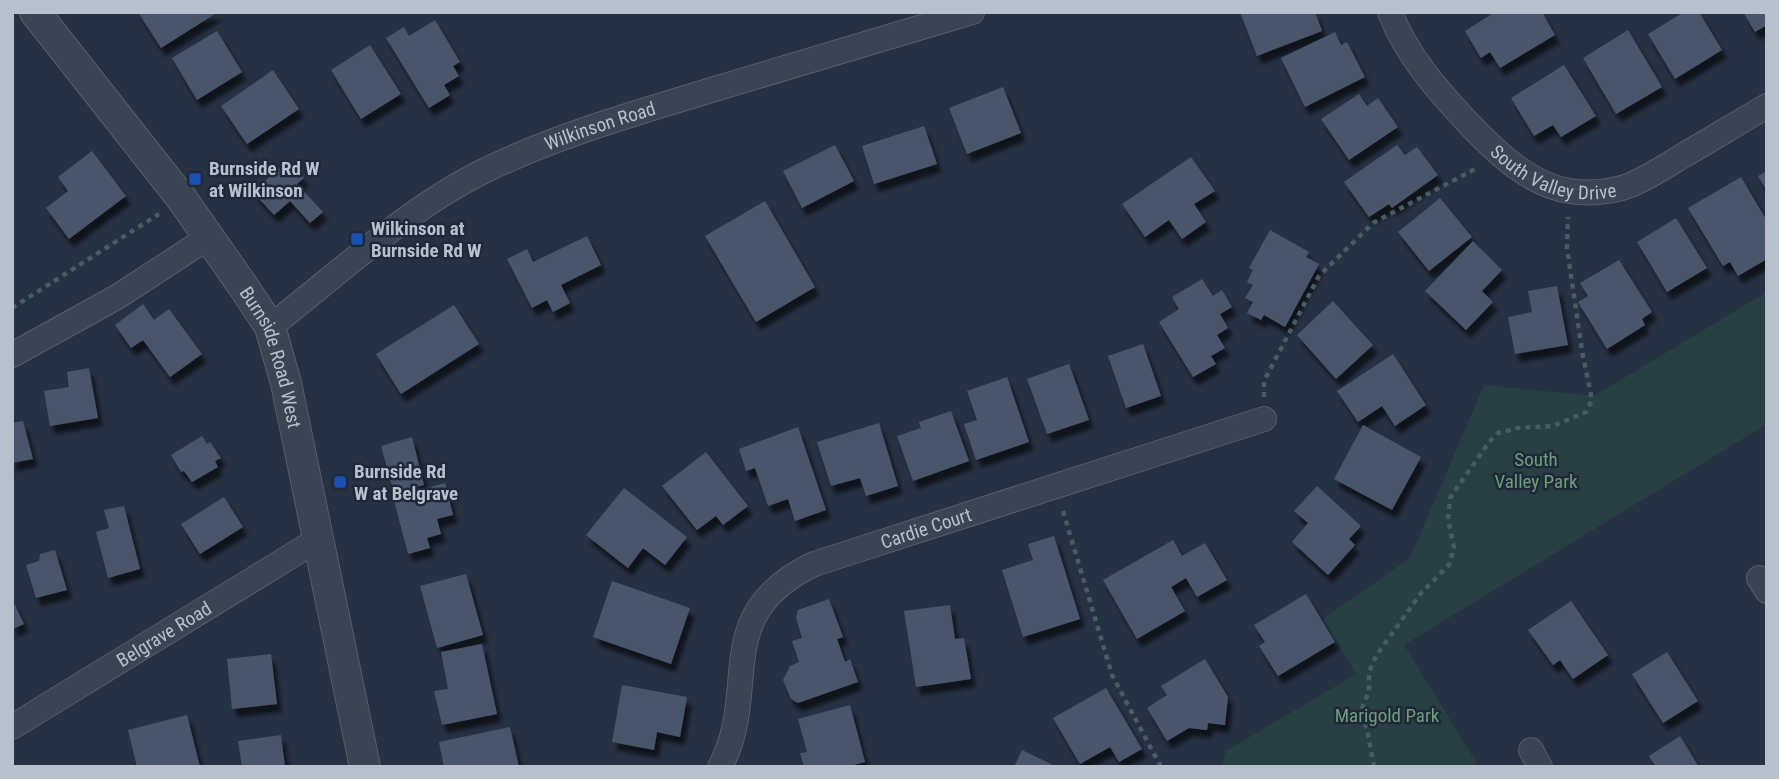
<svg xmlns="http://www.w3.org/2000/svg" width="1779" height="779" viewBox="0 0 1779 779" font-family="'Roboto Condensed',sans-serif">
<defs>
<filter id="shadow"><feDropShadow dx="4.5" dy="8" stdDeviation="2" flood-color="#0009"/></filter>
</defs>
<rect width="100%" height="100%" fill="#263144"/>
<path fill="#284044" d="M1767 292V424L1404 645 1479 767H1221L1226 751 1356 674 1323 619 1410 558 1484 385 1594 396Z"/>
<path fill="#4a556a" filter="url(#shadow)" d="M138 12H218L161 48Z
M1240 12H1315L1322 31 1257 56Z
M1495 12H1542L1555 35 1500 68 1490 52 1481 58 1465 31Z
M1684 12H1699L1722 50 1675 79 1648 34Z
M1743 12H1767V25L1755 32Z
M435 20 460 62 453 66 459 76 444 85 450 95 429 108 386 38 404 27 409 36Z
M1628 30 1662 87 1616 114 1583 58Z
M217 31 242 72 197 100 172 58Z
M1335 32 1341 45 1347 42 1365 77 1305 107 1281 58Z
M370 45 401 94 361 119 331 70Z
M1564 65 1596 116 1561 137 1553 125 1534 136 1511 98Z
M273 70 299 109 247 144 221 106Z
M1003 87 1021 133 967 154 949 108Z
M1359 94 1367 106 1378 98 1398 127 1349 160 1321 119Z
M924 126 937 164 874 184 862 146Z
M835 145 854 181 802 208 783 171Z
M1397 145 1405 155 1417 147 1438 175 1392 208 1389 204 1369 217 1344 182Z
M92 151 126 196 69 239 46 208 68 191 58 177Z
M1191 157 1215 191 1194 204 1206 222 1182 239 1169 220 1145 237 1122 204Z
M288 160 304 178 297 184 323 212 310 223 290 201 274 215 253 192Z
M1767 171V191L1758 176Z
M1741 177 1767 221V259L1738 276 1730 262 1723 266 1688 208Z
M1440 198 1472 237 1429 271 1398 232Z
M765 201 815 287 756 322 705 236Z
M1676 218 1707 268 1667 292 1637 242Z
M1270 230 1309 252 1306 257 1319 264 1285 327 1264 315 1261 320 1247 313 1253 302 1245 298 1253 285 1247 282 1253 270 1249 268Z
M587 236 601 265 561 285 570 303 553 312 547 300 532 308 507 259 527 249 533 262Z
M1473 241 1502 270 1482 291 1493 302 1466 330 1425 291Z
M1619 260 1652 312 1642 319 1645 325 1607 349 1578 302 1588 296 1580 283Z
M1202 279 1213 296 1222 290 1232 307 1220 314 1228 328 1217 335 1225 348 1211 356 1216 364 1193 377 1159 322 1179 309 1172 297Z
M1557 286 1568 345 1515 354 1508 317 1532 312 1528 291Z
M1333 301 1373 345 1336 379 1297 335Z
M143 304 154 320 169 309 202 354 170 377 143 340 131 348 115 325Z
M454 305 479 344 401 394 376 354Z
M1143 344 1161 396 1126 408 1108 356Z
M1393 354 1426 405 1395 426 1382 406 1358 422 1337 391Z
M1069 364 1089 420 1047 434 1027 379Z
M89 368 98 418 50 426 44 391 69 387 67 372Z
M1007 377 1029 442 976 460 964 424 977 420 967 391Z
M951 411 969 461 913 481 897 436 921 428 919 422Z
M23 421 33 459 12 463V423Z
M879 423 898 486 866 496 860 478 831 486 817 442Z
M1363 425 1421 457 1392 510 1334 479Z
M798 427 826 510 795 521 788 499 768 506 755 468 746 471 739 449Z
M202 436 207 444 210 442 221 458 215 461 218 467 192 482 184 471 181 472 171 455Z
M412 437 424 485 394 493 381 446Z
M706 452 748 506 723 525 716 516 697 530 662 486Z
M445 483 453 515 437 519 441 534 427 538 430 548 408 554 393 497Z
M1317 486 1361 526 1349 539 1355 545 1328 575 1292 542 1308 523 1294 511Z
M624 488 687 537 665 565 643 548 628 568 586 535Z
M224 497 243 527 200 554 181 524Z
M124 506 140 569 108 578 96 532 109 528 104 510Z
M1054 536 1080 619 1023 637 1002 570 1033 560 1028 544Z
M1173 540 1182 556 1205 543 1227 580 1197 597 1186 578 1171 587 1185 611 1137 639 1103 580Z
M55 550 67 590 36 598 26 565 39 561 40 554Z
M466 574 483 635 437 648 420 586Z
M612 581 690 608 671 664 593 637Z
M1306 594 1335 642 1278 676 1259 646 1265 642 1254 625Z
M12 599 24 624 12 629Z
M829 599 843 637 837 639 845 662 850 659 858 682 798 703 791 699 783 680 790 666 799 662 792 641 802 638 796 618 798 610Z
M1571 601 1608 655 1573 679 1560 660 1553 665 1528 630Z
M950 605 955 639 964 638 971 679 916 687 904 611Z
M482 644 497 714 442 725 434 691 448 689 441 652Z
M1667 652 1698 701 1663 723 1632 674Z
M271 654 277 704 232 709 227 659Z
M1205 659 1228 697 1225 725 1208 723 1207 730 1189 728 1167 741 1147 708 1167 695 1161 686Z
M622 685 687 697 680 737 657 732 654 750 612 742Z
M1106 688 1142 749 1119 762 1110 747 1080 764 1053 718Z
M850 705 865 762 846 767H804L800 753 807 752 798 719Z
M187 715 200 767H137L128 730Z
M510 727 519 767H444L439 742Z
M281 735 285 767H242L238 741Z
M1680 736 1699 767H1656L1649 756Z
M1022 750 1057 767H1014Z"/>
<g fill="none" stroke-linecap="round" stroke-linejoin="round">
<g stroke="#565f6d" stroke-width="26">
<g id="minor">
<path id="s1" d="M1390 12C1406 55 1439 92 1470 125 1497 153 1530 185 1570 191 1589 194 1611 192 1628 186 1648 178 1666 166 1684 155 1712 139 1739 122 1767 106"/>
<path id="s2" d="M270 327C337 275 408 208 484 171 555 136 633 114 708 91 796 65 884 38 972 12"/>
<path d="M12 355 117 297 209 237"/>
<path d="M1759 578 1767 591"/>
<path id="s3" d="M12 727 317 540"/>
<path d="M1531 750 1540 767"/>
<path id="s4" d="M720 767C762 688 708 615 814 564L1264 419"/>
</g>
</g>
<g stroke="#565f6d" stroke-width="32">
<g id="tertiary">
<path id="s5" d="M35 12 182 199 243 286 270 327 286 383 365 767"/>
</g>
</g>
<path stroke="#475d61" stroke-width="4.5" stroke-dasharray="5 5" stroke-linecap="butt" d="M12 308 159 214
M1264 397V381L1319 276 1373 223 1477 168
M1063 511 1112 675 1161 767
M1374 767 1367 729 1361 711 1369 691V672L1376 656 1421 593 1449 565 1454 548 1448 519 1450 498 1489 442 1498 433 1518 428 1553 426 1586 412 1592 400 1582 351 1567 248 1568 217"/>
<use href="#minor" stroke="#3b4453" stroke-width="24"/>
<use href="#tertiary" stroke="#3b4453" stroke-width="30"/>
</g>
<g fill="#1a4fb4" stroke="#1f2939" stroke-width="2.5">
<rect x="188" y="172" width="14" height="14" rx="3.5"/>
<rect x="350" y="232" width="14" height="14" rx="3.5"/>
<rect x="333" y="475" width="14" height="14" rx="3.5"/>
</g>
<g text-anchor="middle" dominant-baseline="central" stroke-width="5" stroke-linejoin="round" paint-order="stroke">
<g font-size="19" fill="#b8bfcd" stroke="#1f2939">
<text stroke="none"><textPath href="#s2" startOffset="390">Wilkinson Road</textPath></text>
<text stroke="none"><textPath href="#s1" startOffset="240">South Valley Drive</textPath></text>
<text stroke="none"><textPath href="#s5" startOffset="422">Burnside Road West</textPath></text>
<text stroke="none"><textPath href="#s4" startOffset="354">Cardie Court</textPath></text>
<text stroke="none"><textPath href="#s3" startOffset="178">Belgrave Road</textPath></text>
</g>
<g font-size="19" font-weight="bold" fill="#b8bfcd" stroke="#1f2939" text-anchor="start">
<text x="209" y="168">Burnside Rd W<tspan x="209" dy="22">at Wilkinson</tspan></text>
<text x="371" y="228">Wilkinson at<tspan x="371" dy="22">Burnside Rd W</tspan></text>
<text x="354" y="471">Burnside Rd<tspan x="354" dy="22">W at Belgrave</tspan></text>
</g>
<g font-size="19" fill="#6f9e7c" stroke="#1f2939">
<text x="1536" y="459">South<tspan x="1536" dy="22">Valley Park</tspan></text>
<text x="1387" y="715">Marigold Park</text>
</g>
</g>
<rect width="1779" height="779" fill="none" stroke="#b8bfcd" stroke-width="28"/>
</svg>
